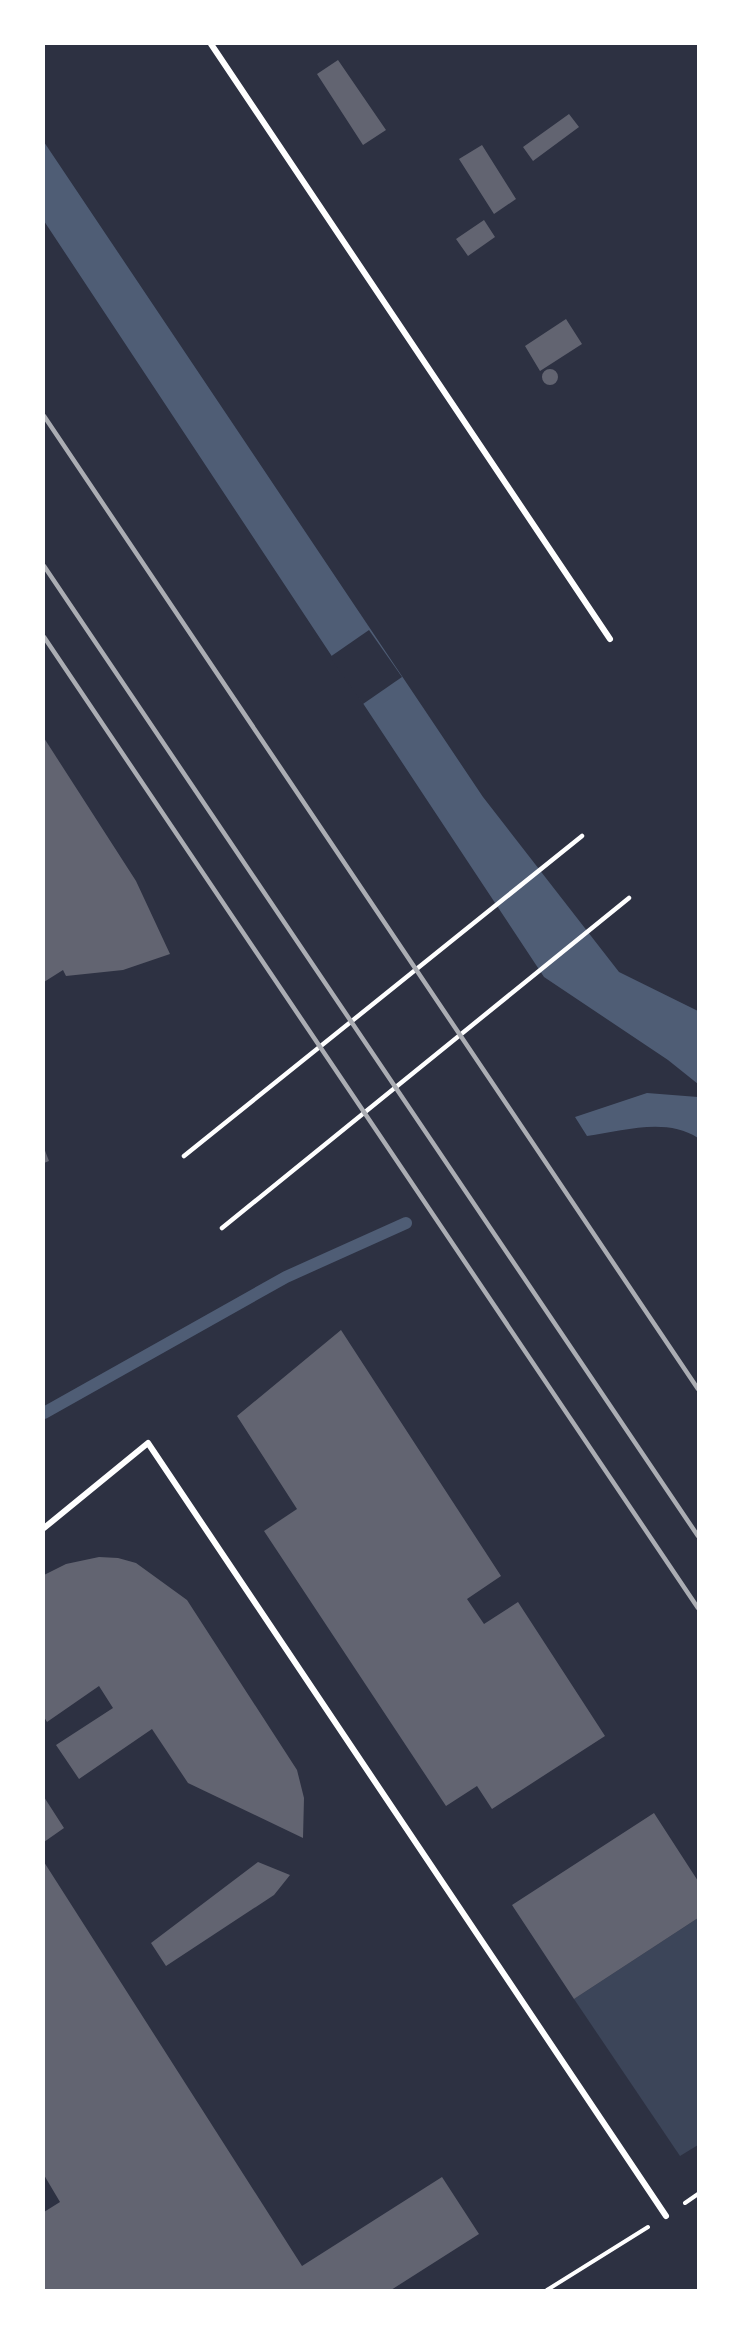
<svg xmlns="http://www.w3.org/2000/svg" width="742" height="2334" viewBox="0 0 742 2334" font-family="'Nunito Sans',sans-serif">
<rect width="100%" height="100%" fill="#2d3142"/>
<path fill="#3c4559" d="M698 1918V2145L680 2156 574 1999Z"/>
<path fill="#4f5d75" d="M44 142 483 797 619 972 698 1011V1084L668 1060 544 977 44 221Z
M647 1093 698 1097V1138C666 1117 623 1131 587 1136L575 1117Z"/>
<path fill="#2d3142" d="M369 630 402 677 363 704 330 657Z"/>
<g fill="none" stroke-linecap="round" stroke-linejoin="round">
<path stroke="#4f5d75" stroke-width="12" d="M44 1413 286 1277 406 1223"/>
</g>
<path fill="#626471" d="M338 60 386 130 363 145 317 74Z
M569 114 579 127 533 161 523 147Z
M482 145 516 199 494 214 459 159Z
M484 220 495 237 468 256 456 239Z
M566 319 582 344 540 371 525 346Z
M542 377a8 8 0 1 1 16 0a8 8 0 1 1-16 0Z
M44 738 136 881 170 954 123 970 66 976 63 970 44 982Z
M44 1148 49 1161 44 1163Z
M341 1330 501 1576 467 1599 484 1624 518 1602 605 1736 492 1809 477 1786 446 1806 264 1531 297 1509 237 1416Z
M99 1557 118 1558 136 1563 187 1600 297 1770 304 1798 303 1838 188 1783 152 1729 79 1779 56 1745 113 1708 99 1686 47 1722 44 1717V1575L66 1564Z
M44 1797 64 1828 44 1842Z
M654 1813 698 1881V1918L574 1999 512 1905Z
M44 1862 302 2266 442 2177 479 2234 391 2290H44V2212L60 2202 44 2175Z
M258 1862 290 1875 274 1895 166 1966 151 1943Z"/>
<g fill="none" stroke-linecap="round" stroke-linejoin="round">
<path stroke="#fff" stroke-width="4" d="M685 2203 698 2194
M547 2290 648 2227"/>
<path stroke="#fff" stroke-width="4.5" d="M184 1156 582 836
M222 1228 629 898"/>
<path stroke="#fff" stroke-width="6" d="M211 44 610 639
M44 1528 148 1443 666 2216"/>
<path stroke="#abadb3" stroke-width="4.5" d="M44 416 698 1389
M44 566 698 1536
M44 637 698 1608"/>
</g>
<rect width="742" height="2334" fill="none" stroke="#ffffff" stroke-width="90"/>
</svg>
